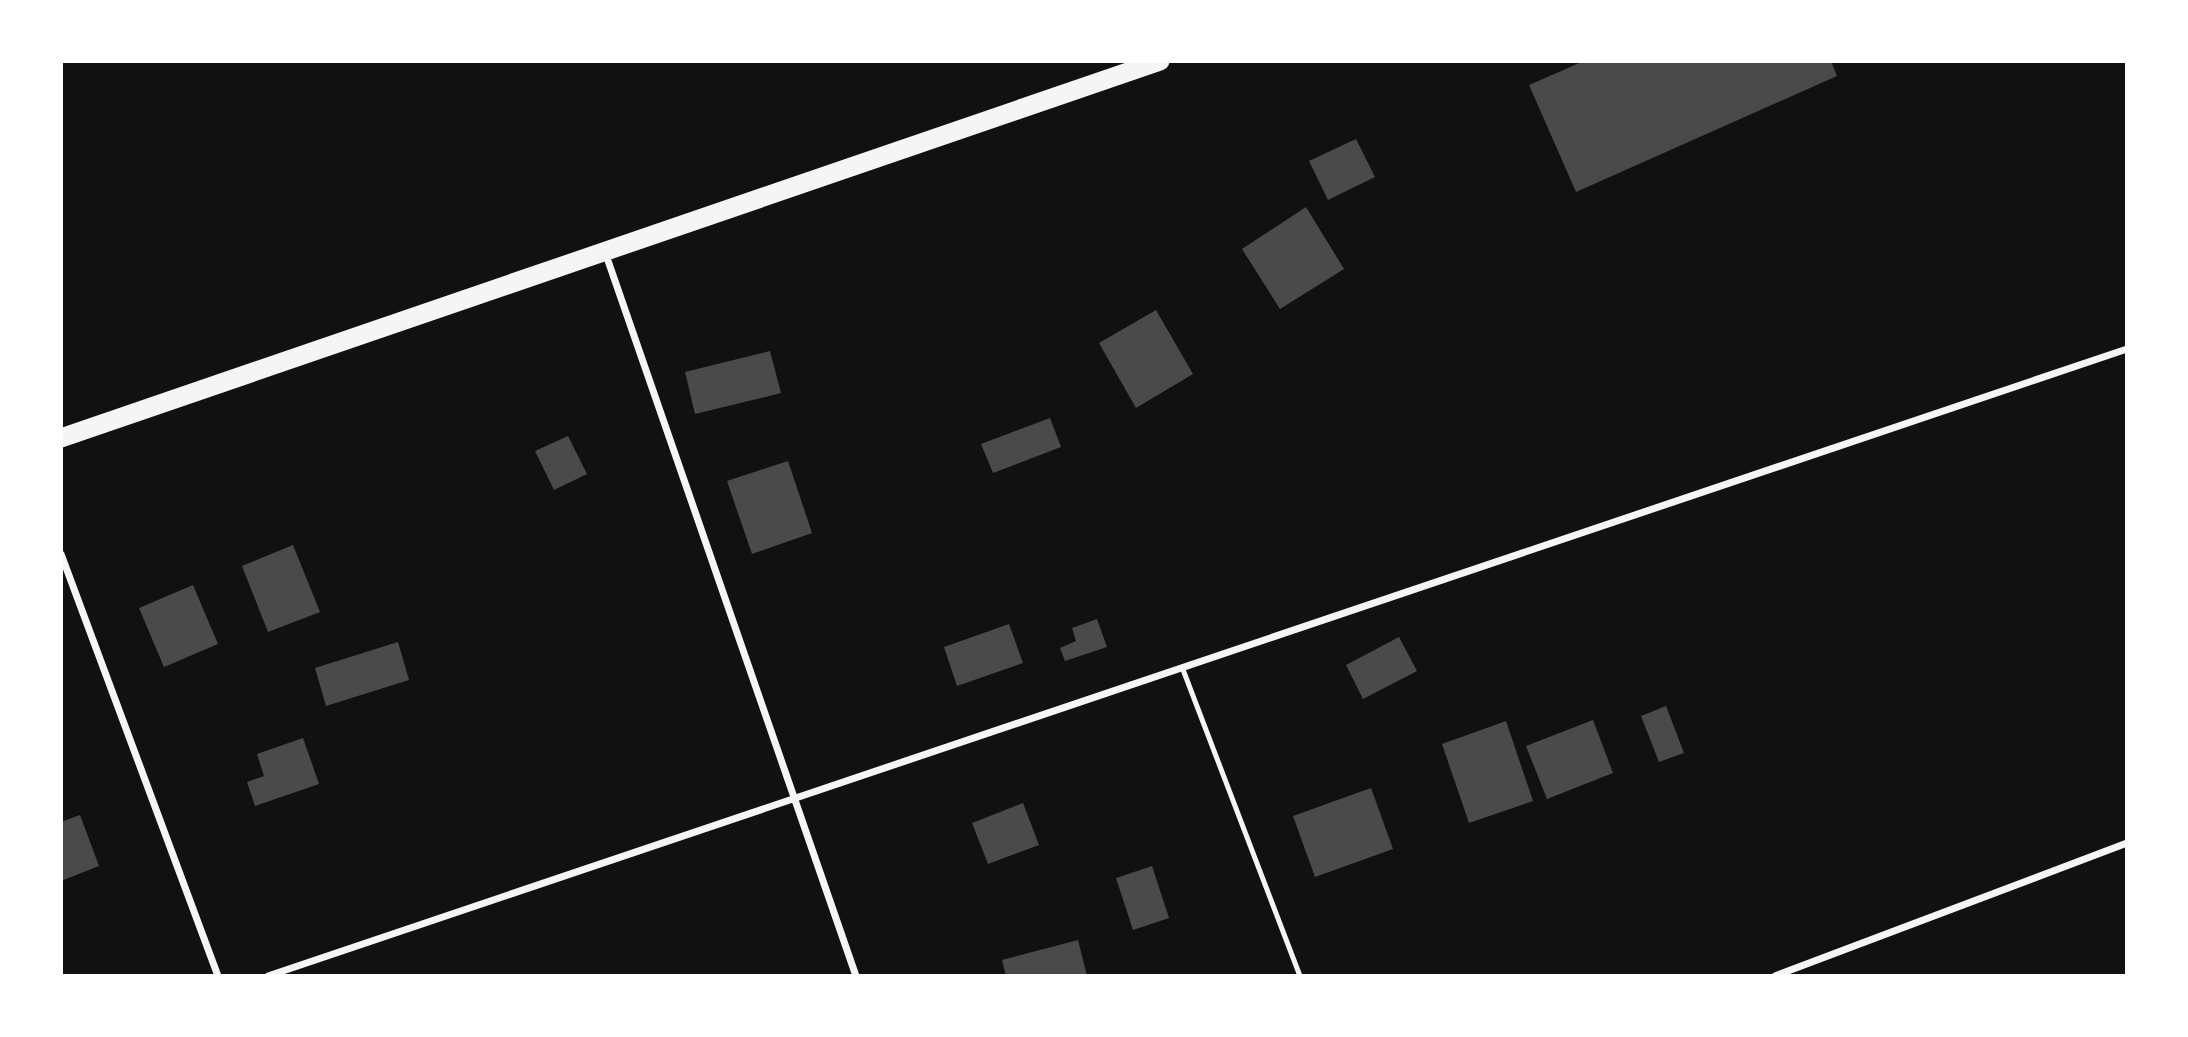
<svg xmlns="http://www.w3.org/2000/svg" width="2188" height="1037" viewBox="0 0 2188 1037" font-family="'Roboto Condensed',sans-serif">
<rect width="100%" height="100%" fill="#111"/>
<path fill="#4a4a4a" d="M1584 61H1831L1837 76 1576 192 1529 85Z
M1356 139 1375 177 1328 200 1309 161Z
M1306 207 1344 269 1280 309 1242 249Z
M1156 310 1193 374 1136 408 1099 343Z
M770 351 781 393 695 414 685 372Z
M1050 418 1061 447 993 473 981 444Z
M568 436 587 474 554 490 535 451Z
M788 461 812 533 752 554 727 481Z
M293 545 320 612 268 632 242 566Z
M193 585 218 644 164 667 139 608Z
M1097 619 1107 647 1065 661 1060 648 1076 641 1072 628Z
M1009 624 1023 663 957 686 944 647Z
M1399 637 1417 671 1363 699 1346 665Z
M398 642 409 680 326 706 315 668Z
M1666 706 1684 753 1659 762 1641 716Z
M1593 720 1613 773 1547 799 1526 746Z
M1506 721 1533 801 1469 823 1442 744Z
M303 738 319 784 255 806 247 782 264 776 257 754Z
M1371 788 1393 849 1315 877 1293 816Z
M1023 803 1039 845 988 864 972 823Z
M80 815 99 866 61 881V822Z
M1152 866 1169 918 1133 930 1116 878Z
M1078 940 1087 976H1006L1002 960Z"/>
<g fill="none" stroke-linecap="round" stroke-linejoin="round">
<path stroke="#f5f5f5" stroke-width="5" d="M1182 667 1300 976"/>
<path stroke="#f5f5f5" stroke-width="7" d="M605 252 856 976
M61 554 218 976
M268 976 2127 349
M1775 976 2127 843"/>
<path stroke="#f5f5f5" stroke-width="19" d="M61 438 1160 61"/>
</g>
<rect width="2188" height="1037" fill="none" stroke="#ffffff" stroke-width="126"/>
</svg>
